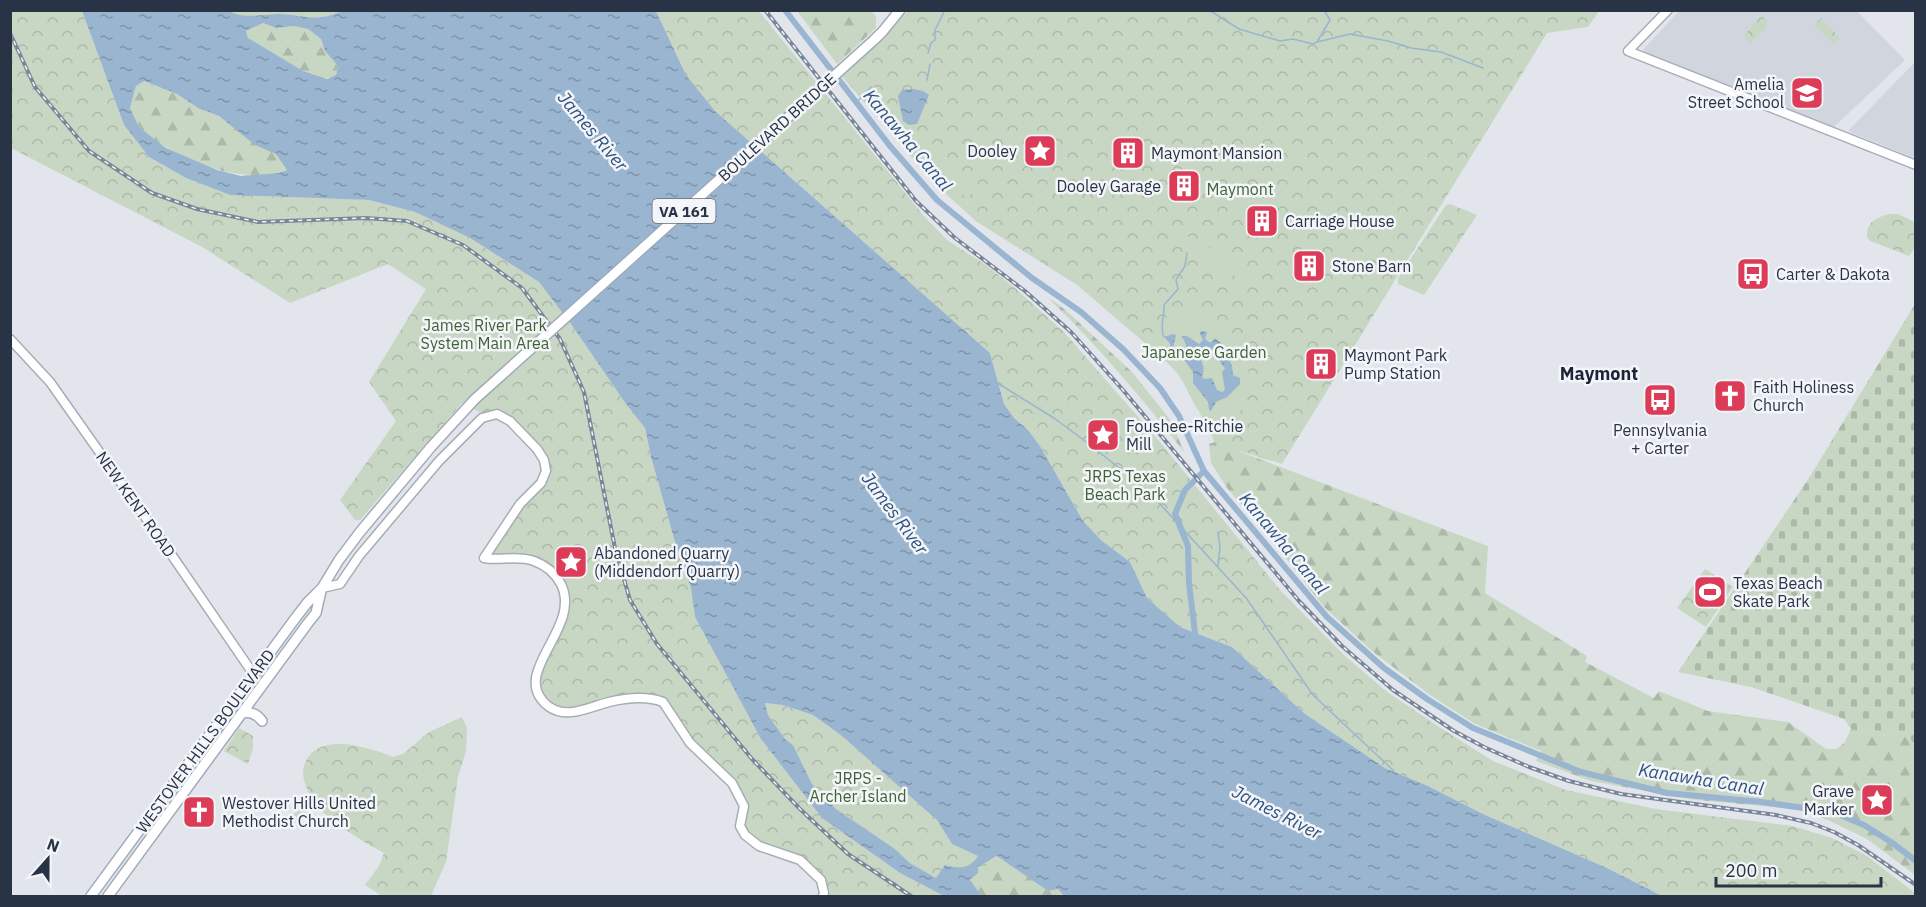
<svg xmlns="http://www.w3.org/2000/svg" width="1926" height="907" viewBox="0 0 1926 907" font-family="'IBM Plex Sans',sans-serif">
<defs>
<pattern id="forest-firs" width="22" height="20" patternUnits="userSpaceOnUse" patternTransform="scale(1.5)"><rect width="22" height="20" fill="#c8d7c3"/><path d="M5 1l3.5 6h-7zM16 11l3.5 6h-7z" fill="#acb9a9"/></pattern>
<pattern id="cemetery-stones" width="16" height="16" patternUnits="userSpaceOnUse" patternTransform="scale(1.5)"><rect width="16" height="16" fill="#c8d7c3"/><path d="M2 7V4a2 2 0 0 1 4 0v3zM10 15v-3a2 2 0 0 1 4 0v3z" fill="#acb9a9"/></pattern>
<pattern id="park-crowns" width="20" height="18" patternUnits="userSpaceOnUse" patternTransform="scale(1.5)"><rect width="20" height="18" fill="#c8d7c3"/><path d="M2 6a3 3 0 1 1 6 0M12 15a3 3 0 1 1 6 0" fill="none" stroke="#acb9a9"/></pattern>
<pattern id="water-ripples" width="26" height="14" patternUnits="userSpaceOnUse" patternTransform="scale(1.5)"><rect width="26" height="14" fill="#9ab5cf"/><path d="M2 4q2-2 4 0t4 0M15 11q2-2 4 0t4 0" fill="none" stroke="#7e94aa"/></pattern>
</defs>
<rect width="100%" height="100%" fill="#e2e6ec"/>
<path fill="#d0d5de" d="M1856 10 1905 60 1834 127 1640 53 1679 11Z
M1915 62V158L1850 132 1849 130Z"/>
<path fill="url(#forest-firs)" d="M227 11H345C338 13 330 16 322 17 307 19 293 14 279 14 261 14 242 20 227 11Z
M797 11H872L876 17V28L837 64Z
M263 23 276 28 294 26 308 29 321 39 325 51 338 66 336 75C333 76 331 78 327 78 308 80 267 47 248 39L246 31Z
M143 81 177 94 198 108 219 116 255 144 277 154 288 169C243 188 175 159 141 129 136 124 133 115 130 108L136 86Z
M976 214 1021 216 1272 461 1233 449 1488 546 1485 593 1587 656 1585 662 1654 698 1659 691 1708 711 1788 722 1826 749H1837L1845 742 1851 729 1881 736 1904 731 1915 745V875L1867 839 1826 819 1806 812 1786 808 1696 800 1591 781 1536 761 1541 751 1475 724 1430 695 1372 651 1324 607 1266 533 1227 488 1211 463 1209 444 1215 442 1187 388 1175 369 1158 353 1076 284 976 221Z
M1048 298 1058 304 1071 315 1131 371 1169 418 1185 453C1142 399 1098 345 1048 298Z
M998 856 1048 891 1058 889 1064 896H982L970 880 978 873V867Z"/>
<path fill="url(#cemetery-stones)" d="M1915 304V745L1904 731 1881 736 1851 729 1844 719 1751 687 1678 672 1809 478Z"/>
<path fill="url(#park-crowns)" d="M10 11H82L124 125 149 157 186 178 230 195 369 200 415 212 470 238 539 282 571 324 626 404 645 428 651 457 675 542 691 588 695 617 761 739 822 818 900 873 944 896H823L821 880 800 860 759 846 740 826 744 806 732 783 690 743 667 706 644 698 574 713 547 705 536 679 555 637 563 589 540 563 484 558 488 550 538 487 546 467 510 421 487 416 462 403 360 520H355L340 500 396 421 369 382 426 289 388 264 290 303 202 247 11 148Z
M656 11H759L923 215 947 240 986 265 1016 289 1064 332 1160 442 1281 591 1344 655 1386 691 1439 727 1493 761 1566 790 1656 809 1793 826 1832 838 1867 856 1915 893V896H1662L1607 868 1483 814 1428 786 1385 768 1305 714 1232 647 1180 627 1147 598 1130 562 1101 540 1083 521 1040 446 1028 430 1014 418 1004 404 990 353 715 111 686 75Z
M908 11H1599L1588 27 1547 33 1282 464 1215 442 1187 388 1175 369 1076 284 976 221 937 186 838 72 883 35Z
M1761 16 1766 20 1767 27 1751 43 1744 36Z
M1821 18 1840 38 1834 44 1814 25Z
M1450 204 1477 215 1424 295 1398 284V278L1446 205Z
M1890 214H1898L1915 222C1916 233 1918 247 1909 256L1870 241 1867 237C1866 222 1877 217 1890 214Z
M1705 569 1733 587 1706 627 1677 608Z
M765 703 783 705 813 715 842 736 912 796 937 820 952 844 979 856 973 864 936 878 910 863 895 849 836 809 812 784 793 745 785 739 768 715Z
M462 717 467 728 466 751 458 777 446 862 431 896H382L365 885 379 866 384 853C359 840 335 824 315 805L284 831 280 826 312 798C306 788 300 775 305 763 319 731 368 747 393 757L403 754 429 732Z
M239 728 253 736V748L248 764 224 751Z"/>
<path fill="#c8d7c3" d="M920 147H925L974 190 967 198 950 182Z
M1186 235 1250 270 1244 281 1180 245Z
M1178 310C1194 312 1209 314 1222 323 1232 329 1248 362 1249 375 1250 381 1248 391 1246 397 1244 404 1241 413 1235 417 1225 424 1205 420 1198 410 1191 400 1187 388 1181 378 1171 363 1154 356 1156 336 1158 322 1167 317 1178 310Z
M1706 573 1729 588 1713 610 1691 597Z"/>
<path fill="url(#water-ripples)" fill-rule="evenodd" d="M227 10C242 20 261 14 279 14 293 14 307 19 322 17 330 16 338 13 345 10L656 11 686 75 715 111 990 353 1004 404 1014 418 1028 430 1040 446 1083 521 1101 540 1130 562 1147 598 1180 627 1232 647 1305 714 1385 768 1428 786 1483 814 1607 868 1662 896H1064L1058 889 1048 891 997 856 978 867V873L970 880 982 896H944L900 873 822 818 761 739 695 617 691 588 675 542 651 457 645 428 626 404 571 324 539 282 470 238 415 212 369 200 230 195 186 178 149 157 124 125 82 11ZM263 23 276 28 294 26 308 29 321 39 325 51 338 66 336 75 327 79 303 71 248 38 246 31ZM144 81 177 94 198 108 219 116 255 145 276 154 287 170 278 173 241 176 217 170 166 148 139 127 130 108 136 86ZM765 703 783 705 813 715 842 736 937 820 952 844 978 856C970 869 959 869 945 865L936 878 910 863 895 849 836 809 812 784 793 745 785 739 768 715Z
M913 89 923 91 929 95 917 124 909 125 903 121 898 96 902 90Z
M1201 331 1207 332 1205 339 1209 342H1212L1215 338 1222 344 1221 346 1232 365 1233 375 1240 378V384L1227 397 1216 402 1211 411 1209 410 1208 402 1193 383V372L1185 361 1172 351 1169 342 1164 337 1173 334 1176 335C1174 347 1168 350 1186 354L1188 351 1184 340 1181 336H1187L1199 344 1203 340 1200 334ZM1211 348 1225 369 1222 372 1225 390 1222 392 1217 390 1212 378 1204 379 1202 376C1207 364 1198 361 1199 351Z"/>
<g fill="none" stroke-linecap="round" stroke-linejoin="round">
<path stroke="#9ab5cf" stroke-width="1.5" d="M1209 10 1239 29 1280 41 1293 39 1313 44 1317 42 1330 20 1324 10
M1317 42 1350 34 1388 41 1411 48 1441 52 1483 68
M928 53 931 43 935 40V30L945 10
M927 80 930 64
M856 103 871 87
M1164 337C1159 327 1165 315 1164 305L1178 289 1176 280 1185 266 1187 253
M999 384 1054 418 1081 438 1132 478 1160 504 1247 599 1313 695 1394 771
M1218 532 1220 547 1218 566"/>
<path stroke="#9ab5cf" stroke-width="6" d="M785 10 890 146 937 200 1032 278 1081 312 1123 349 1160 388 1179 416 1204 471 1327 617 1384 668 1427 699 1473 728 1581 772 1667 793 1761 802 1833 812 1864 825 1891 842 1916 861
M1195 633 1189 583 1188 546 1175 514 1185 490 1204 471"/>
<g stroke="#a6adb7" stroke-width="11">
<path id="secondary" d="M1668 10 1628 51 1916 165
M10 339 50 382 160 538 254 675
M322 588 340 584 359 556 439 461 482 418 497 414 510 421 537 449 544 460 546 471 541 483 520 504 484 558C500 561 517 555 534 561 545 565 555 573 561 584 583 629 507 673 548 706 567 720 589 707 609 702 626 698 647 696 663 702L690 743 732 783 744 806 740 826 745 835 759 846 800 860 821 880 824 893 823 896"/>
</g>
<g stroke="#a0abb9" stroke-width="12">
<path id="primary" d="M874 40 883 31 900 10
M242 713C251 711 257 714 262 721
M91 896 294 620 307 603 322 588 339 560 360 532 431 447 475 399 494 382
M108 896 308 623 316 613 321 591"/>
</g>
<use href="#secondary" stroke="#fff" stroke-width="8"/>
<use href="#primary" stroke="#fff" stroke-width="9"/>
<g stroke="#7a8697" stroke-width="4">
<path id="rail" d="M765 10 916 201 955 238 1025 291 1071 332 1123 390 1299 601 1342 646 1393 690 1454 731 1484 747 1529 767 1569 781 1621 794 1776 815 1811 823 1834 832 1858 845 1916 885
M10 33 35 87 89 151 152 193 197 209 258 222 366 218 407 221 463 245 522 288 560 339 584 392 615 548 630 600 657 644 752 759 800 809 848 854 911 896"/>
</g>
<use href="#rail" stroke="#f3f5f9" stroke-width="1.5" stroke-dasharray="4.5" stroke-linecap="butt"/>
<g stroke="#a0abb9" stroke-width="12" stroke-linecap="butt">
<path id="primary-bridge" d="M494 382 874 40"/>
</g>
<use href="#primary-bridge" stroke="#fff" stroke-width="9"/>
</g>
<defs>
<g id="school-square" transform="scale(1.725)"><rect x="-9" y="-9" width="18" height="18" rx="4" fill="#dc3c57" stroke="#f3f5f9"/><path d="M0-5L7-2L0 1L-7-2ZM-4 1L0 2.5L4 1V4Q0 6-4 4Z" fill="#fff"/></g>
<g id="sight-square" transform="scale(1.725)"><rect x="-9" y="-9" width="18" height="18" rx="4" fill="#dc3c57" stroke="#f3f5f9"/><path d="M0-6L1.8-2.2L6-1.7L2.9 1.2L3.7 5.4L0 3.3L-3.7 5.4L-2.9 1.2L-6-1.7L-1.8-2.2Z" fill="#fff"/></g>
<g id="building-square" transform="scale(1.725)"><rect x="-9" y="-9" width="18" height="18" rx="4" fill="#dc3c57" stroke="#f3f5f9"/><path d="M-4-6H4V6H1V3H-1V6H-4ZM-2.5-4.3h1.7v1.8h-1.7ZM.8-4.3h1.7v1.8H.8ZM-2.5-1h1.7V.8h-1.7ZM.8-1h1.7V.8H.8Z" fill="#fff"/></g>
<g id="bus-square" transform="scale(1.725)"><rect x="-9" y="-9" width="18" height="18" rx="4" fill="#dc3c57" stroke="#f3f5f9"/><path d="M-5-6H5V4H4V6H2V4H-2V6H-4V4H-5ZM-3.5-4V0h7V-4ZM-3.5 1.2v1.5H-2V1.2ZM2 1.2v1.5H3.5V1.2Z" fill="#fff"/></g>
<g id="church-square" transform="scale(1.725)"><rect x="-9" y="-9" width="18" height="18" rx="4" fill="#dc3c57" stroke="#f3f5f9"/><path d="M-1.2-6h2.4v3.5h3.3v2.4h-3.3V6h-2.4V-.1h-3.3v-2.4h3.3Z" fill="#fff"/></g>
<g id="stadium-square" transform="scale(1.725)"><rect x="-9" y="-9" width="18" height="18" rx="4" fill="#dc3c57" stroke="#f3f5f9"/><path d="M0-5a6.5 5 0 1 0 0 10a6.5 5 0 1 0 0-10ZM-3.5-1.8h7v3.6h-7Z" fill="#fff"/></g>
</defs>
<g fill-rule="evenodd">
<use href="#school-square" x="1807" y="93"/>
<use href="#sight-square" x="1040" y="151"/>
<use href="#building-square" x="1128" y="153"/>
<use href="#building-square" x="1184" y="186"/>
<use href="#building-square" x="1262" y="221"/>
<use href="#building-square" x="1309" y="266"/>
<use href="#bus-square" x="1753" y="274"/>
<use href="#building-square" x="1321" y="364"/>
<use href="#church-square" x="1730" y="396"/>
<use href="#bus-square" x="1660" y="400"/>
<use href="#sight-square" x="1103" y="435"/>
<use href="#sight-square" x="571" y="562"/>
<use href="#stadium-square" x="1710" y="592"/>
<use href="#sight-square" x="1877" y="800"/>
<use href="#church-square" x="199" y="812"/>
</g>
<g text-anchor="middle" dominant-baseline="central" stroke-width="5" stroke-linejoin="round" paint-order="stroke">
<rect fill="#f3f5f9" stroke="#656e7c" stroke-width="1.5" x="652.5" y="199" width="63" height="24" rx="4.5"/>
<g font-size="15" font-weight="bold" fill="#283446">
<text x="684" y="211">VA 161</text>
</g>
<g font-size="16" fill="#283446" stroke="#f3f5f9" text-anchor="start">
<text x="1784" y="84" text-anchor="end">Amelia<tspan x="1784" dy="18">Street School</tspan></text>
<text x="1017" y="151" text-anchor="end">Dooley</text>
<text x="1151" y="153">Maymont Mansion</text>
<text x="1161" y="186" text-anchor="end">Dooley Garage</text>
<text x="1285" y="221">Carriage House</text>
<text x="1332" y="266">Stone Barn</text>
<text x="1776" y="274">Carter &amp; Dakota</text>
<text x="1344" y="355">Maymont Park<tspan x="1344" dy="18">Pump Station</tspan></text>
<text x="1753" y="387">Faith Holiness<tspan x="1753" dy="18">Church</tspan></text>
<text x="1126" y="426">Foushee-Ritchie<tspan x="1126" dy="18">Mill</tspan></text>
<text x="1660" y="430" text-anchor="middle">Pennsylvania<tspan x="1660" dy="18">+ Carter</tspan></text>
<text x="594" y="553">Abandoned Quarry<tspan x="594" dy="18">(Middendorf Quarry)</tspan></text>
<text x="1733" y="583">Texas Beach<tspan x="1733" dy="18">Skate Park</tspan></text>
<text x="1854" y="791" text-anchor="end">Grave<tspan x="1854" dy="18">Marker</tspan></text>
<text x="222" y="803">Westover Hills United<tspan x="222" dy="18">Methodist Church</tspan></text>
</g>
<g font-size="16" fill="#283446" stroke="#f3f5f9">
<text transform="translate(777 127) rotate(-42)">BOULEVARD BRIDGE</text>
<text transform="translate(136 504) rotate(55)">NEW KENT ROAD</text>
<text transform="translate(205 741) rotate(-54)">WESTOVER HILLS BOULEVARD</text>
</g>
<g font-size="16" fill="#3e6434" stroke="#f3f5f9">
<text x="1240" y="189">Maymont</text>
<text x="485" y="325">James River Park<tspan x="485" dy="18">System Main Area</tspan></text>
<text x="1204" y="352">Japanese Garden</text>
<text x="1125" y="476">JRPS Texas<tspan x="1125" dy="18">Beach Park</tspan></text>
<text x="858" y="778">JRPS -<tspan x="858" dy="18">Archer Island</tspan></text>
</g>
<g font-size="18" font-style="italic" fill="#2e537f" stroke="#f3f5f9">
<text transform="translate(593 131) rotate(50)">James River</text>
<text transform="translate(908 140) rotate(50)">Kanawha Canal</text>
<text transform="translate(895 513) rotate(53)">James River</text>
<text transform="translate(1284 543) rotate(50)">Kanawha Canal</text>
<text transform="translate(1701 779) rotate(9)">Kanawha Canal</text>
<text transform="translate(1277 812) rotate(27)">James River</text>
</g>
<g font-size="18" font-weight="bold" fill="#1a2537" stroke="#f3f5f9">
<text x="1599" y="373">Maymont</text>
</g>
</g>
<rect width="1926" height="907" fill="none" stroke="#283446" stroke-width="24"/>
<g transform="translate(48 859) rotate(21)" stroke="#f3f5f9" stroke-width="4.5" paint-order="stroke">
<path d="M0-4.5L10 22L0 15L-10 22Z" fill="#283446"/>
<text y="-9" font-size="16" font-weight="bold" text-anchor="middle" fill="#283446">N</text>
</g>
<path d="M1716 877v9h165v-9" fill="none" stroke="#283446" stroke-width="3"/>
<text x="1725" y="877" font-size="18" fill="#283446" stroke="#f3f5f9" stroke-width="4.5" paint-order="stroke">200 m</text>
</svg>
